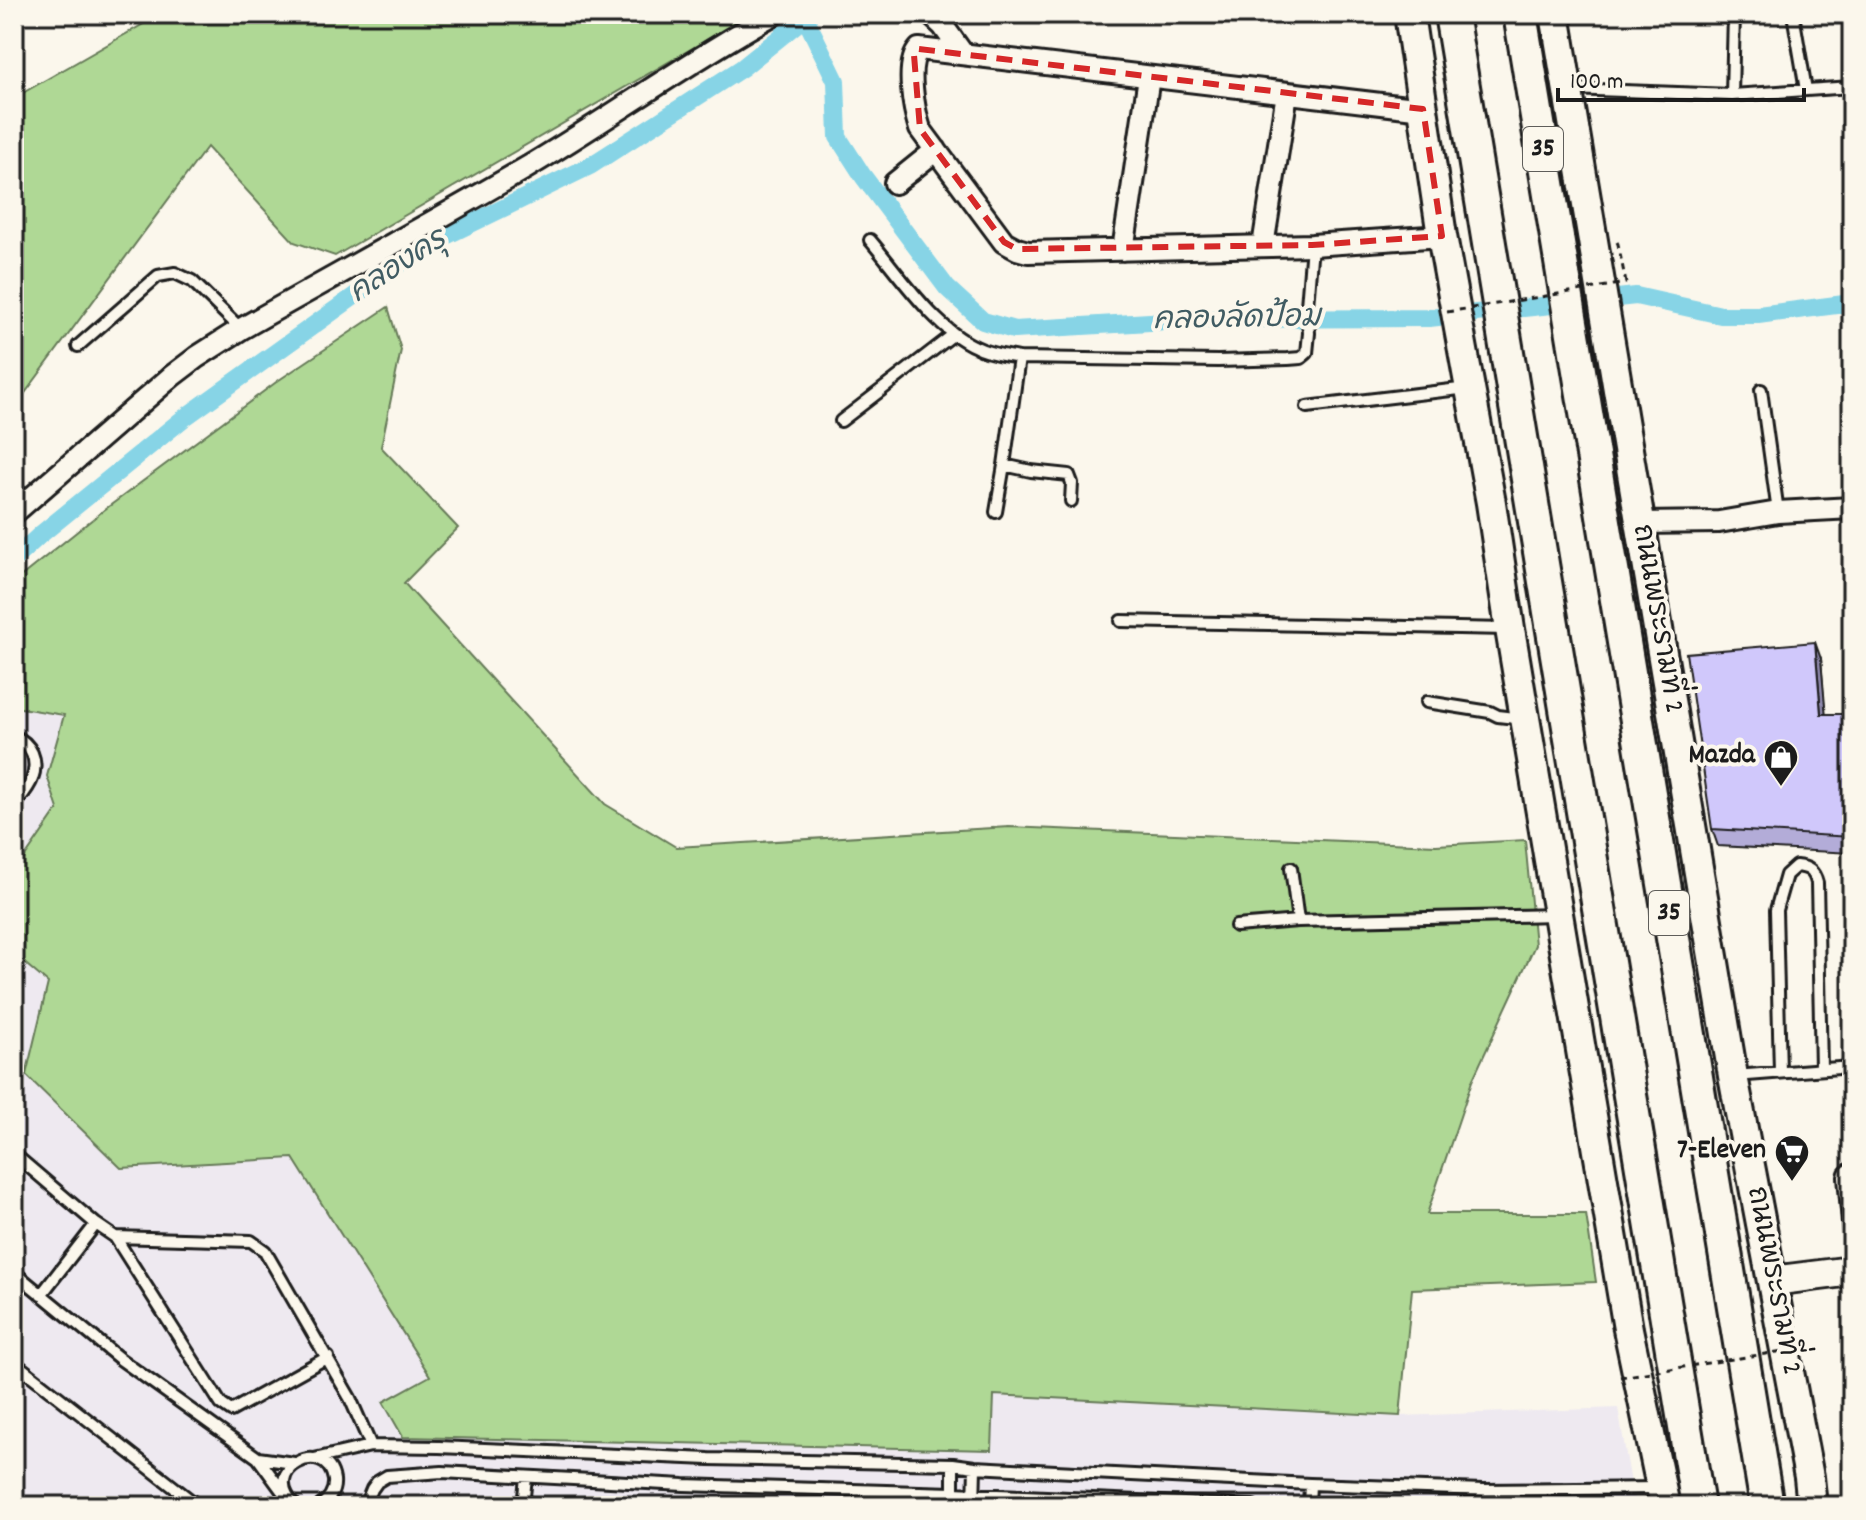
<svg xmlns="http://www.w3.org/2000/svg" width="1866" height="1520" viewBox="0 0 1866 1520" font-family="Dekko,'Playpen Sans Thai',sans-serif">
<rect width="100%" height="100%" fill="#fbf7ec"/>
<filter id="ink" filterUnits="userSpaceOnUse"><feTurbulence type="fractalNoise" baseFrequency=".0125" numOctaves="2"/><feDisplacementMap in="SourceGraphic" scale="16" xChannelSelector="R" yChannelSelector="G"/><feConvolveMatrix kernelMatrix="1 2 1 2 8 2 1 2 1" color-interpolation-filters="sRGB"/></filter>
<g filter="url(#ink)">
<path fill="#eee9f0" d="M14 707 64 715 47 775 58 808 14 873Z
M14 954 48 982 26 1075 121 1168 293 1158 430 1377 992 1449 993 1395 1400 1416 1618 1408 1635 1506H14Z"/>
<path fill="#afd895" stroke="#667a58" stroke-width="2" d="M161 14H751L335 256 294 242 207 147 14 408V98Z
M388 307 401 350 381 447 458 528 404 583 605 804 676 847 1009 827 1436 845 1525 840 1535 945 1472 1081 1427 1214H1586L1596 1282 1412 1289 1400 1416 994 1395 992 1450 403 1437 383 1402 430 1376 293 1158 121 1168 26 1075 48 983 14 954V873L58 809 47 776 64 715 14 707V582L104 510 279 380Z"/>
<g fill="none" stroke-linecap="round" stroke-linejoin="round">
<path stroke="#87d4e6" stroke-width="18" d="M805 17 836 81 838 137 863 176 947 288 983 321 1014 330 1201 319 1429 318 1636 296 1721 315H1758L1852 303
M14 559 40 535 184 418 423 247 590 166 742 68 809 14"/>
<g stroke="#1c1c1c" stroke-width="16">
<path id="service" d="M1793 14 1806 90
M1569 89 1732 95 1852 87
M1732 95 1734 14
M870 240C899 274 935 329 976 347 989 354 1004 355 1019 358L1218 361 1288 359 1301 358 1307 353 1309 333 1307 306 1312 245
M78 346 158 276 175 273 192 281 241 329
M1019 358 1004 465 1031 471 1069 475 1072 483 1071 501
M1761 390 1778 512
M1307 407 1468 388
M841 421 954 334
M996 512 1004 465
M1121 621 1508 629
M1427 702 1490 712 1498 716 1524 719
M14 736C31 743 39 760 32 779 29 788 20 798 14 806
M1291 868 1298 921
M1236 926 1298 921 1556 915
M1780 1072 1776 910 1786 875 1796 866C1809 867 1814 871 1817 883L1821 1068
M1735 1076 1852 1067
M14 1154 96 1224
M115 1237 221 1404 231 1411 328 1357
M1852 1269 1844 1177 1845 1173 1852 1167
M14 1272 120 1359 258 1458 288 1499
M41 1295 96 1224 115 1237 251 1241 265 1251 350 1398 371 1446
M14 1362 198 1506
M258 1458 294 1463
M314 1459 371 1446 439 1447 709 1459 953 1464 975 1467 1310 1484 1483 1490 1657 1488
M953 1464V1506
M323 1505 345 1506
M296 1506C256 1469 327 1436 334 1480 335 1491 329 1500 320 1506
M365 1506 372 1489 377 1482 387 1476 442 1472 684 1485 953 1493 1253 1506
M523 1506 526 1477
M974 1506 975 1467
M1309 1506 1310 1484"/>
</g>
<g stroke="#1c1c1c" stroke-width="26">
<path id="minor" d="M930 14 943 26 963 54
M1423 109 919 49C905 64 914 110 920 129L1004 242 1017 249 1028 252 1312 245 1442 236
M895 183 936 150
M1263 246 1287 93
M1123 250 1149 77
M14 513 172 376 197 357 241 329C336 275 432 223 526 168 610 118 689 61 774 14
M1640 523 1719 522 1778 512 1852 508"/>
</g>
<g stroke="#1c1c1c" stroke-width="34">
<path id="secondary" d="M1409 14 1442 236 1491 503 1510 629 1628 1329 1665 1506
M1555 14 1733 1076 1809 1477 1812 1506
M1772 1281 1852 1271"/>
</g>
<g stroke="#1c1c1c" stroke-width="38">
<path id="trunk" d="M1451 14 1698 1506
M1520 14 1767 1506"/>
</g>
<path stroke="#1c1c1c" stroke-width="3" stroke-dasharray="6 6" stroke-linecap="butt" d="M1617 242 1618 244 1626 283"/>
<use href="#service" stroke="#fbf7ec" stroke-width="10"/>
<use href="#minor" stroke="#fbf7ec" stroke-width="20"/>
<use href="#secondary" stroke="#fbf7ec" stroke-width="28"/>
<use href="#trunk" stroke="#fbf7ec" stroke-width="32"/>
<path stroke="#1c1c1c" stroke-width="3" stroke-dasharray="6 6" stroke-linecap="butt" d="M1447 312 1626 283
M1620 1377 1809 1347"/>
</g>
<path fill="#b3acd8" stroke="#1c1c1c" stroke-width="2" d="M1821 659 1825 714H1852V853L1718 846 1712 829Z"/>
<path fill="#928cb0" stroke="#1c1c1c" stroke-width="2" d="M1815 642 1821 659 1827 730 1821 714Z"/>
<path fill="#d0c8fb" stroke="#1c1c1c" stroke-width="2" d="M1815 642 1821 714H1852V837L1712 829 1686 653Z"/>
</g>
<path fill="none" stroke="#d62828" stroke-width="6" stroke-dasharray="16 10" stroke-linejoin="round" d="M919 49 1423 109 1442 236 1312 245 1017 249 1004 242 920 129 914 55Z"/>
<defs>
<g id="shop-pin" transform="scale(1.8)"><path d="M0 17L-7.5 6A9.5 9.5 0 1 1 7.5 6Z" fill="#1c1c1c" stroke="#fbf7ec"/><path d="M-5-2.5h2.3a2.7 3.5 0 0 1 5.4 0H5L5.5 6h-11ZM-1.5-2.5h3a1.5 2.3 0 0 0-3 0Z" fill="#fff"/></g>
<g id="supermarket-pin" transform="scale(1.8)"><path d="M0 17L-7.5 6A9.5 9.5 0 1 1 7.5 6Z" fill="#1c1c1c" stroke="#fbf7ec"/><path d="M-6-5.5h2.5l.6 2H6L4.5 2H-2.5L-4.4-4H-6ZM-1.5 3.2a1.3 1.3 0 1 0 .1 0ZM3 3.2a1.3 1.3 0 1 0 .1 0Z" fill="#fff"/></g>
</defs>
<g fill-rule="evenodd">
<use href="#shop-pin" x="1781" y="757"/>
<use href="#supermarket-pin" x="1792" y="1152"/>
</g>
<g text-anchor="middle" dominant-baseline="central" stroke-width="8" stroke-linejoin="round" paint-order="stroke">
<g fill="#fbf7ec" stroke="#5f5e5a" stroke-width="2">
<rect x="1523" y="127" width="40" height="44" rx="6"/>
<rect x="1649" y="891" width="40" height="44" rx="6"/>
</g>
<g font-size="26" font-weight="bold" fill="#1c1c1c">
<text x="1543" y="149">35</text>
<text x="1669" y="913">35</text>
</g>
<g font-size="28" fill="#1c1c1c" stroke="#fbf7ec">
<text transform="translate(1656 619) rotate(80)">ถนนพระรามที่ 2</text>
<text transform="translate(1772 1281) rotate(79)">ถนนพระรามที่ 2</text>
</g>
<g font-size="28" font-weight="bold" fill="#1c1c1c" stroke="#fbf7ec" text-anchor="end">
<text x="1755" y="757">Mazda</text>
<text x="1766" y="1152">7-Eleven</text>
</g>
<g font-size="30" font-style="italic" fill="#415c63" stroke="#fbf7ec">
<text transform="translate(399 268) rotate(-33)">คลองครุ</text>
<text transform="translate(1237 321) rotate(-1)">คลองลัดป้อม</text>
</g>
</g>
<rect width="1866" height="1520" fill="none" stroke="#fbf7ec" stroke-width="48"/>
<rect x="24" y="24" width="1818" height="1472" fill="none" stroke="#1c1c1c" stroke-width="3" filter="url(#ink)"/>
<path d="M1558 88v12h246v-12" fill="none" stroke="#1c1c1c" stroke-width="4"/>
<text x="1570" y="88" font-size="24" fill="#1c1c1c" stroke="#fbf7ec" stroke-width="6" paint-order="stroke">100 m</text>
</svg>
